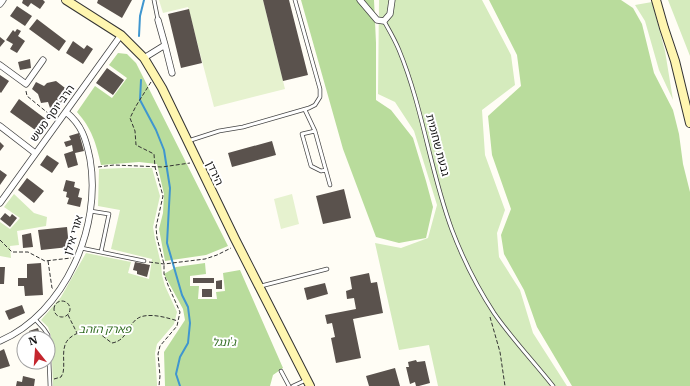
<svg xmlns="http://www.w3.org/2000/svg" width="690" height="386" viewBox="0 0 690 386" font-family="'IBM Plex Serif','Noto Sans Hebrew',serif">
<rect width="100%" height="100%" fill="#fffdf5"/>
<path fill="#d5ebbd" d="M379 0H482L511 55 515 85 482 110 485 155 505 210 497 233 499 257 520 290 533 333 567 386H438L429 345 399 350 375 243 401 248 428 238 437 205 414 131 395 102 378 94Z
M668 0H690V56Z
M652 2 665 51 673 100 659 70 645 21 635 5Z
M123 168H152L160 196 153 227 155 239 161 264 162 275 165 286 177 312 174 324 157 344 155 353 157 384V386H53L51 336 48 327 41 320 61 297 86 253 131 262 128 273 149 279 152 259 111 249 120 210 98 206 99 169Z
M14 194 34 213 47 217 46 226 17 231 19 245 10 246 11 258 0 256V222L10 229 20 218 4 207Z"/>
<path fill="#b9dc9c" d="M301 0H374L376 43V100L391 110 413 138 426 181 433 207 426 238 399 243 376 237 343 149Z
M489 0H621L633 8 642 24 654 73 673 110 679 134 683 164 690 192V386H572L537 327 524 290 504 254 501 235 511 209 492 155 488 116 521 86 517 55Z
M118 53 127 54 136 63 228 246 206 255 165 261 159 229 163 213 164 194 157 164 139 162 101 165C96 143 92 129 77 112L95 86 112 98 127 78 109 65Z
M205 263 206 274 190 276V286H199L198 299H217L216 292 225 291 223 273 240 270 283 368 273 375 270 386H165L164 352 185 320 183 309 164 274 176 267Z"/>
<path fill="#e6f2cf" d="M159 0H263L285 89 214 107 188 7 163 13Z
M292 194 299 224 281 229 274 199Z"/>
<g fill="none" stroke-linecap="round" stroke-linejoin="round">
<path stroke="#3f96cf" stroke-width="2" d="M139 36 140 16 144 0
M141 80 140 100 156 130 164 150 170 188 167 243 182 295 188 307 190 323 188 343 180 357 176 374 180 386"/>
</g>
<path fill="#5a524d" d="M23 0H43L45 2 40 9 31 3 28 7 22 3Z
M98 0H132L122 18 97 3Z
M263 0H289L308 75 283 81Z
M17 6 32 16 25 26 10 16Z
M189 9 202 63 181 68 168 14Z
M37 19 66 41 59 51 29 29Z
M17 29 21 31 18 36 25 41 17 53 10 49 13 44 6 40 13 30 15 32Z
M0 37 5 41 0 47Z
M73 41 84 49 87 45 93 49 83 64 66 53Z
M30 59 31 68 20 70 18 62Z
M107 68 124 80 113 95 96 83Z
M0 75 9 81 1 93 0 92Z
M56 81 69 91 58 107 50 108 48 102 41 103 38 94 32 89 36 82 44 86 47 83Z
M19 99 47 120 38 132 10 112Z
M79 133 84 151 75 153 78 165 68 168 64 154 73 151 72 145 66 147 64 142 71 140 69 136Z
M272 141 276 155 232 167 228 153Z
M0 142 4 146 0 151Z
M47 155 59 163 52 173 40 165Z
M0 170 7 175 0 185Z
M27 178 44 191 34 203 18 190Z
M66 180 75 182 74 187 80 189 78 197 82 198 80 207 67 204 69 198 66 197 67 192 63 191Z
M344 189 351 218 323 224 316 196Z
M5 213 10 217 12 214 17 218 10 227 0 219Z
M67 227 69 247 41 250 38 230Z
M31 233 33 247 23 248 22 235Z
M135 262 150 265 147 277 137 274V271L133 270Z
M41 263 43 295 25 296 24 286H18V278H27V264Z
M0 267H5L4 284H0Z
M369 273 371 283 377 282 383 313 353 319 361 358 336 363 331 338 335 337 332 323 327 324 325 315 356 309 354 298 347 299 346 291 352 289 350 277Z
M193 278H214V283H193Z
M222 280V289H216V281Z
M325 283 328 294 307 300 304 288Z
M202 289H212V297H202Z
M22 305 25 313 9 320 5 311Z
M38 328 41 338H32L29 331Z
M4 349 10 366 0 369V351Z
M416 360 417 362 425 361 430 383 419 386H416L415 382 410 384 406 367H409L408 362Z
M395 368 400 386H369L366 376Z
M23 376 35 379 34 386H16L17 381 22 382Z"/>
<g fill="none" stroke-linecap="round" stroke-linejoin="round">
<g stroke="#444" stroke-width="4.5">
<path id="lane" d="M154 0 158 20
M384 21C389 30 395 40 399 50 423 108 430 171 452 230 463 259 477 287 494 313 512 339 534 362 553 386
M305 110 315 131 330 185
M315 131 302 134 311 166 321 171 326 170
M188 141 219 131 243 127 309 108 315 105 320 97V89L295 0
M90 211 109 214 101 252
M81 248 144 261
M261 286 327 269
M34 318 44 329 48 335 50 386
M281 371 289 386
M293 386 306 380"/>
</g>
<g stroke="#444" stroke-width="7">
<path id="street" d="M360 0 377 20 384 21 390 14 392 0
M0 4 3 0
M165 45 172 73
M144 58 165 45 158 20
M0 65 26 84 43 60
M0 126 35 153
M0 203 121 35
M0 341C65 313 102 227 90 159 86 139 82 125 66 112"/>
</g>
<g stroke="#333" stroke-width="10">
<path id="secondary" d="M66 0 121 35 144 58 162 88 235 239 310 386
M656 0 664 28 675 61 690 123"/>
</g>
<path stroke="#333" stroke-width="1" stroke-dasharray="4 2" stroke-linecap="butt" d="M151 82 136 106 130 118 135 131 136 145 154 154 155 167 163 196 156 227 157 238 164 264V274L168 285 180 312 177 326 160 346 158 354 160 376 159 386
M26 91 27 96 54 118
M98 167 114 165 162 167 190 163
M0 240 12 252H28L45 261 71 258
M48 261 52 288 53 289
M149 262 164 264 205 259 217 255 231 248
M54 309a8 8 0 1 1 16 0a8 8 0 1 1-16 0Z
M68 315 77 333
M490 317 500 352 505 386
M54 379 61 377 63 373C65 364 62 354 65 345 68 335 84 329 94 331 100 333 106 339 112 343 130 340 127 319 144 316 155 314 168 318 178 321"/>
<use href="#lane" stroke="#fff" stroke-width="3"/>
<use href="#street" stroke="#fff" stroke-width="5.5"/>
<use href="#secondary" stroke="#fff6b0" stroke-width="8"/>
</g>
<g text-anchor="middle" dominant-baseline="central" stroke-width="4" stroke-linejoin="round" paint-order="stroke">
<g font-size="11" fill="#111" stroke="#fff">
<text transform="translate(52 113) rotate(-54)">הרב יוסף משש</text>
<text transform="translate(438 145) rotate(75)">גבעת שחומית</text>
<text transform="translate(215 173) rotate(65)">הירדן</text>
<text transform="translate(73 235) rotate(-73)">אורי אילן</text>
</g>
<g font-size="11" font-style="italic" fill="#2f6b1f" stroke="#fff">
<text x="105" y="329">פארק הזהב</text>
<text x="224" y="342">ג'ונגל</text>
</g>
</g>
<g transform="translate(36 350) rotate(343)"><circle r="19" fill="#ffffff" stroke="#a0a0a0"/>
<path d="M0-3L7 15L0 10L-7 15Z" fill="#c4262e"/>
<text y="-6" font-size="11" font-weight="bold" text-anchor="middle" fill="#111111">N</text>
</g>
</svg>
